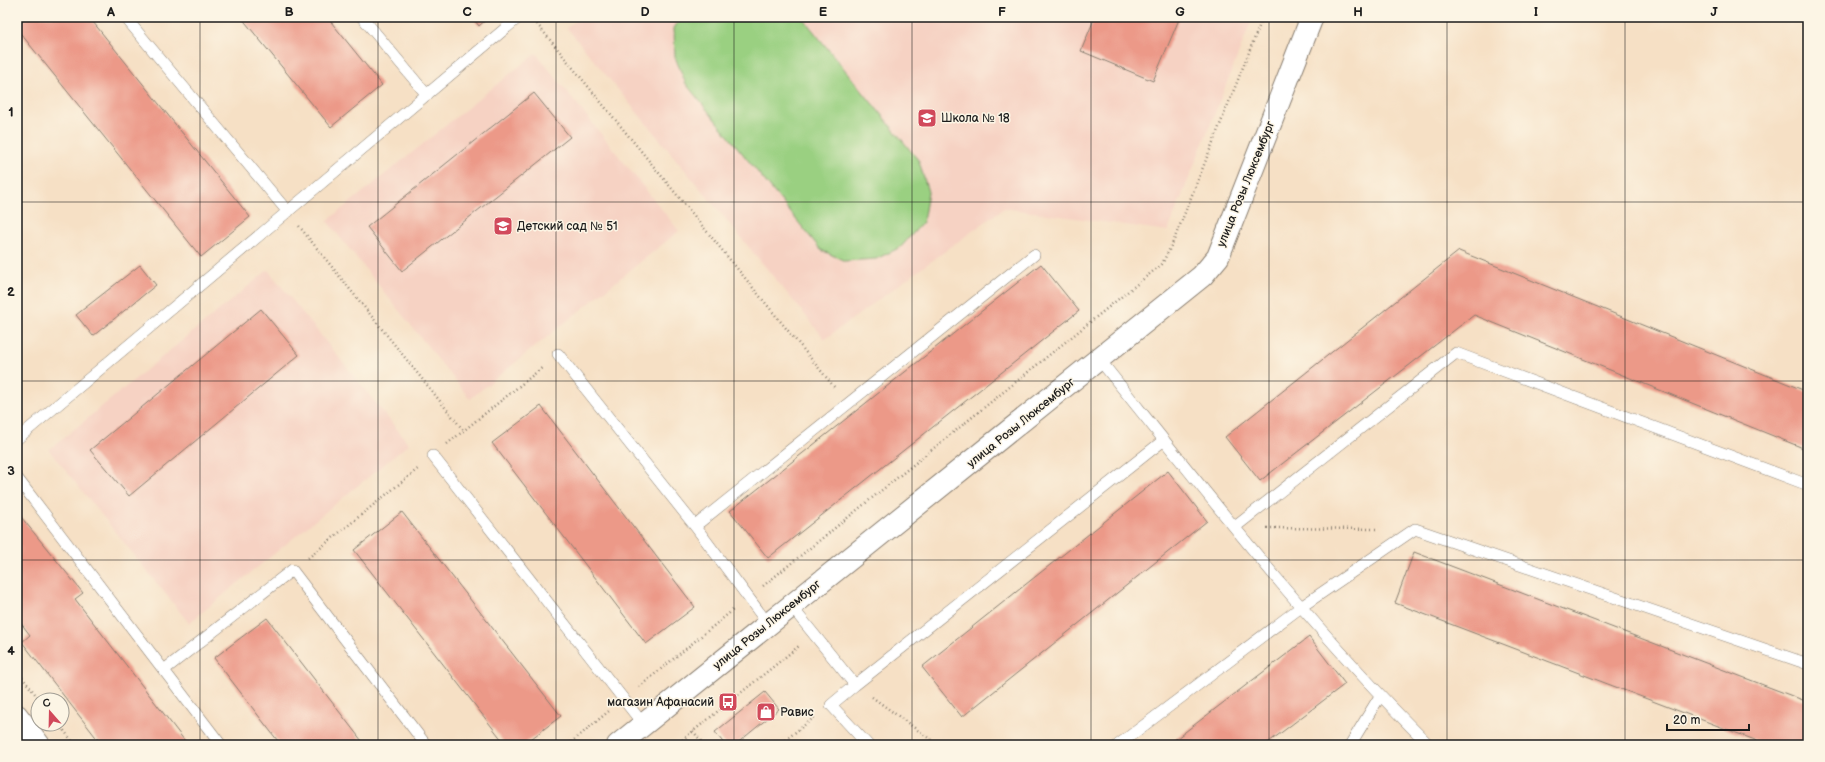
<svg xmlns="http://www.w3.org/2000/svg" width="1825" height="762" viewBox="0 0 1825 762" font-family="'Balsamiq Sans',sans-serif">
<rect width="100%" height="100%" fill="#fcf5e5"/>
<filter id="ink" filterUnits="userSpaceOnUse"><feTurbulence type="fractalNoise" baseFrequency=".025" numOctaves="2"/><feDisplacementMap in="SourceGraphic" scale="8" xChannelSelector="R" yChannelSelector="G"/><feConvolveMatrix kernelMatrix="1 2 1 2 8 2 1 2 1" color-interpolation-filters="sRGB"/></filter>
<filter id="wash" filterUnits="userSpaceOnUse"><feTurbulence type="fractalNoise" baseFrequency=".012" numOctaves="4" result="noise"/><feDisplacementMap in="SourceGraphic" scale="16" xChannelSelector="R" yChannelSelector="G"/><feGaussianBlur stdDeviation="0.9" result="paint"/><feColorMatrix in="noise" values="0 0 0 0 0 0 0 0 0 0 0 0 0 0 0 0 0 1.4 0 .05"/><feComposite in="paint" operator="in"/></filter>
<g filter="url(#wash)">
<rect width="100%" height="100%" fill="#f6e0c5"/>
<path fill="#f6d2c3" d="M580 17H1253L1168 231 1004 208 825 339 567 28Z
M536 53 679 231 470 399 327 221Z
M268 270 409 444 189 623 49 450Z"/>
<path fill="#9ad081" stroke="#5b764e" d="M682 17H802L919 161 928 192 923 222 901 247 876 259 845 261 821 250 686 84 675 57 674 28Z"/>
<g id="blocks">
<path fill="#ec9988" d="M28 17H89L250 217 201 257 17 29V26Z
M241 17H327L382 85 331 127Z
M472 17H489L479 26Z
M1095 17H1180L1153 81 1081 51Z
M534 93 570 137 402 271 367 227Z
M1459 251 1808 392V450L1474 315 1260 481 1225 437Z
M1041 264 1079 311 768 558 730 511Z
M140 265 156 285 93 336 76 315Z
M261 309 299 355 129 496 90 450Z
M541 406 695 607 646 644 492 443Z
M1168 471 1207 521 962 717 922 667Z
M17 512 83 593 75 599 188 745H102L22 642 30 635 17 618Z
M402 512 561 716 523 745H506L354 550Z
M1414 552 1808 702V732L1803 745H1768L1395 603Z
M267 618 365 745H281L214 658Z
M1309 637 1345 684 1265 745H1168Z
M765 692 779 709 735 745H725L715 732Z"/>
</g>
</g>
<g filter="url(#ink)">
<use href="#blocks" fill-opacity="0" stroke="#897e70" stroke-width="1"/>
<g fill="none" stroke-linecap="round" stroke-linejoin="round">
<g stroke="#897e70" stroke-width="12">
<path id="service" d="M125 17 288 212
M362 17 427 95
M558 354 695 526 768 624
M1099 359C1205 491 1309 626 1429 745
M17 439 519 17
M433 456 643 724
M17 478 221 745
M695 526 1034 255
M1235 527 1456 353 1808 485
M791 606 855 685 831 705 868 745
M164 670 292 570 426 745
M855 685 1164 440
M1118 745 1301 607 1415 529 1808 664
M1350 745 1380 696"/>
</g>
<g stroke="#897e70" stroke-width="24">
<path id="tertiary" d="M17 716 39 745
M618 745 1202 276 1218 257 1312 17"/>
</g>
<path stroke="#897e70" stroke-width="2.5" stroke-dasharray="1 3" stroke-linecap="butt" d="M537 24 835 388
M299 226 464 431
M447 444 543 367
M1267 528 1378 529
M308 558 419 468
M763 586 1162 264 1174 240 1263 17
M17 671 40 700
M639 687 733 610
M872 697 938 745
M59 724 75 745
M693 731 704 745
M568 745 609 711
M676 745 799 646
M779 745 816 716"/>
<use href="#service" stroke="#fff" stroke-width="11"/>
<use href="#tertiary" stroke="#fff" stroke-width="22"/>
</g>
</g>
<path fill="none" stroke="#1c1c1c" stroke-width="1" stroke-opacity="0.55" d="M200 17V745M378 17V745M556 17V745M734 17V745M912 17V745M1091 17V745M1269 17V745M1447 17V745M1625 17V745M17 202H1808M17 381H1808M17 560H1808"/>
<defs>
<g id="school-square" transform="scale(1)"><rect x="-9" y="-9" width="18" height="18" rx="4" fill="#d1495b" stroke="#fcf5e5"/><path d="M0-5L7-2L0 1L-7-2ZM-4 1L0 2.5L4 1V4Q0 6-4 4Z" fill="#fff"/></g>
<g id="bus-square" transform="scale(1)"><rect x="-9" y="-9" width="18" height="18" rx="4" fill="#d1495b" stroke="#fcf5e5"/><path d="M-5-6H5V4H4V6H2V4H-2V6H-4V4H-5ZM-3.5-4V0h7V-4ZM-3.5 1.2v1.5H-2V1.2ZM2 1.2v1.5H3.5V1.2Z" fill="#fff"/></g>
<g id="shop-square" transform="scale(1)"><rect x="-9" y="-9" width="18" height="18" rx="4" fill="#d1495b" stroke="#fcf5e5"/><path d="M-5-2.5h2.3a2.7 3.5 0 0 1 5.4 0H5L5.5 6h-11ZM-1.5-2.5h3a1.5 2.3 0 0 0-3 0Z" fill="#fff"/></g>
</defs>
<g fill-rule="evenodd">
<use href="#school-square" x="927" y="118"/>
<use href="#school-square" x="503" y="226"/>
<use href="#bus-square" x="728" y="702"/>
<use href="#shop-square" x="766" y="712"/>
</g>
<g text-anchor="middle" dominant-baseline="central" stroke-width="3" stroke-linejoin="round" paint-order="stroke">
<g font-size="12" fill="#1c1c1c" stroke="#fcf5e5" text-anchor="start">
<text x="941" y="118">Школа № 18</text>
<text x="517" y="226">Детский сад № 51</text>
<text x="714" y="702" text-anchor="end">магазин Афанасий</text>
<text x="780" y="712">Равис</text>
</g>
<g font-size="12" fill="#1c1c1c" stroke="#fcf5e5">
<text transform="translate(1246 184) rotate(-68)">улица Розы Люксембург</text>
<text transform="translate(1021 423) rotate(-39)">улица Розы Люксембург</text>
<text transform="translate(767 625) rotate(-39)">улица Розы Люксембург</text>
</g>
</g>
<rect width="1825" height="762" fill="none" stroke="#fcf5e5" stroke-width="44"/>
<g transform="translate(50 712) rotate(340)"><circle r="19" fill="#fcf5e5" stroke="#a29e95"/>
<path d="M0-3L7 15L0 10L-7 15Z" fill="#d1495b"/>
<text y="-6" font-size="11" font-weight="bold" text-anchor="middle" fill="#1c1c1c">С</text>
</g>
<path d="M1667 724v6h82v-6" fill="none" stroke="#1c1c1c" stroke-width="2"/>
<text x="1673" y="724" font-size="12" fill="#1c1c1c" stroke="#fcf5e5" stroke-width="3" paint-order="stroke">20 m</text>
<rect x="22" y="22" width="1781" height="718" fill="none" stroke="#1c1c1c" stroke-width="1.5"/>
<g font-size="13" text-anchor="middle" font-weight="bold" fill="#1c1c1c">
<text x="111" y="16">A</text>
<text x="289" y="16">B</text>
<text x="467" y="16">C</text>
<text x="645" y="16">D</text>
<text x="823" y="16">E</text>
<text x="1002" y="16">F</text>
<text x="1180" y="16">G</text>
<text x="1358" y="16">H</text>
<text x="1536" y="16">I</text>
<text x="1714" y="16">J</text>
<text x="11" y="116">1</text>
<text x="11" y="296">2</text>
<text x="11" y="475">3</text>
<text x="11" y="655">4</text>
</g>
</svg>
